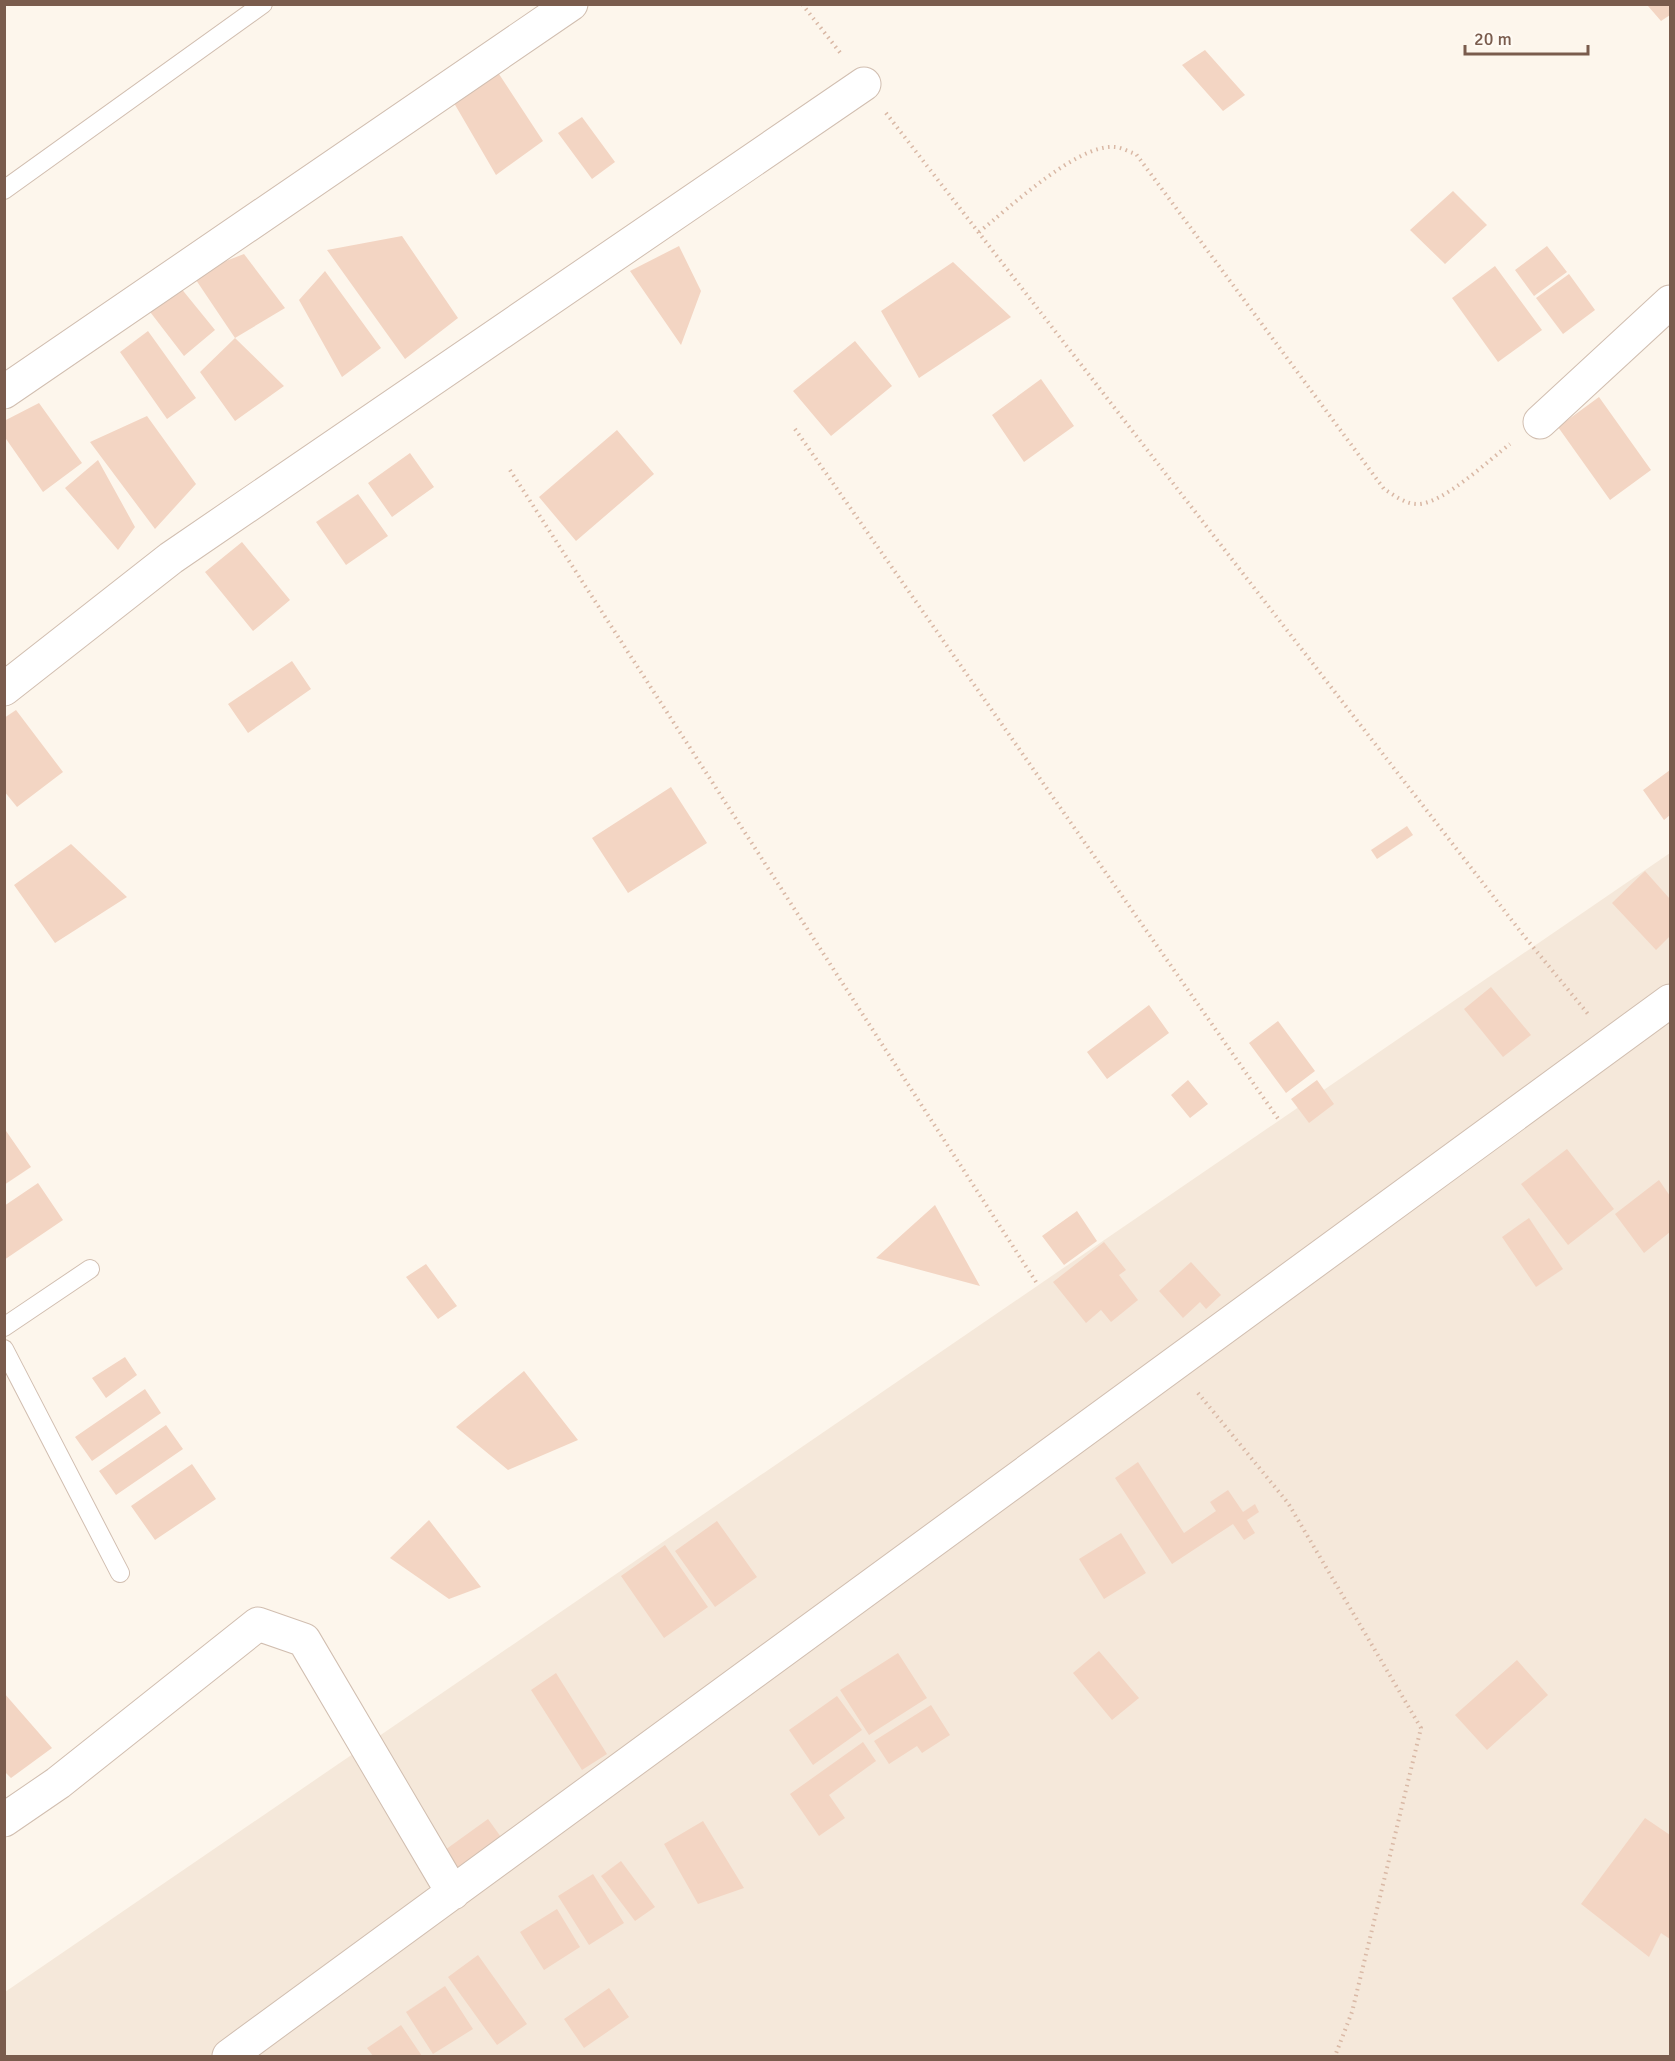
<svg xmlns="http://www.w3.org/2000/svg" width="1675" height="2061" viewBox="0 0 1675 2061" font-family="Signika,sans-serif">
<rect width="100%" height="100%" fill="#fdf6ec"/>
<path fill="#f5e8da" d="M1670 853V2056H5V1992Z"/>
<path fill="#f3d5c3" d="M1650 4H1670V15L1661 21 1648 6Z
M1205 50 1245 95 1223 111 1182 65Z
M497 71 543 141 496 175 454 103Z
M582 117 615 162 592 179 558 133Z
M1453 191 1487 225 1445 264 1410 230Z
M402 236 458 318 405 359 327 250Z
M679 246 701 291 681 345 630 271Z
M1547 246 1567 272 1534 296 1515 270Z
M244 254 285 308 235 338 284 386 235 421 200 372 235 338 192 274Z
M953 262 1011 317 919 378 881 311Z
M1495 266 1542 330 1498 362 1452 298Z
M325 271 381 348 342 377 299 300Z
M1569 274 1595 310 1563 334 1536 298Z
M180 287 215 330 184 356 144 304Z
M148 331 196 398 167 419 120 352Z
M855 341 892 386 831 436 793 391Z
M1041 379 1074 426 1024 462 992 415Z
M1599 397 1651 470 1610 500 1558 427Z
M39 403 82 463 43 492 4 436V421Z
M147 416 196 484 155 529 90 442Z
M617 430 654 474 576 541 539 497Z
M410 453 434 487 392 517 368 483Z
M98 460 135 527 118 550 65 488Z
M358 494 388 536 346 565 316 522Z
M242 542 290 600 253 631 205 572Z
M292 661 311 689 248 733 228 704Z
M16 710 63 772 17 807 4 791V718Z
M1670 770V815L1664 820 1643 790Z
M671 787 707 843 628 893 592 838Z
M1407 826 1413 835 1377 859 1371 850Z
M71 844 127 897 55 943 14 885Z
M1645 871 1670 899V936L1656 950 1612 903Z
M1491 987 1531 1035 1503 1057 1464 1009Z
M1149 1005 1169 1033 1107 1079 1087 1052Z
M1278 1021 1315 1071 1286 1093 1249 1043Z
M1188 1080 1208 1104 1190 1118 1171 1095Z
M1317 1080 1334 1104 1309 1123 1291 1099Z
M4 1128 31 1167 4 1185Z
M1567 1149 1614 1209 1568 1245 1521 1184Z
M1659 1180 1670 1196V1232L1644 1253 1615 1214Z
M38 1183 63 1220 4 1260V1206Z
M935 1205 980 1286 876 1258Z
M1077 1211 1097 1241 1064 1265 1042 1236Z
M1529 1218 1563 1269 1536 1287 1502 1237Z
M1104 1242 1126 1270 1119 1275 1138 1300 1111 1322 1101 1310 1086 1323 1053 1282Z
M1191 1262 1221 1295 1206 1309 1200 1302 1183 1318 1159 1291Z
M426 1264 457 1306 438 1319 406 1277Z
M125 1357 137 1375 106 1398 92 1378Z
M524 1371 578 1440 508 1470 456 1427Z
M145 1389 161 1413 92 1461 75 1437Z
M166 1425 183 1449 116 1495 99 1471Z
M1138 1462 1184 1533 1216 1511 1210 1502 1228 1490 1243 1512 1255 1504 1259 1512 1247 1520 1255 1533 1244 1540 1233 1524 1172 1564 1115 1478Z
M192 1464 216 1499 155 1540 131 1506Z
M429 1520 481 1587 449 1599 390 1558Z
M717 1521 757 1577 715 1607 675 1551Z
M1121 1533 1146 1573 1104 1599 1079 1559Z
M665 1545 708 1607 664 1638 621 1576Z
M1099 1651 1139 1698 1112 1720 1073 1673Z
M898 1653 927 1698 869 1735 840 1690Z
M1517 1660 1548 1695 1487 1750 1455 1715Z
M556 1673 607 1754 582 1770 531 1690Z
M4 1693 52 1748 11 1778 4 1771Z
M837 1696 862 1730 813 1765 789 1730Z
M931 1705 950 1735 922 1753 917 1746 889 1764 874 1741Z
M863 1742 876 1761 829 1795 845 1818 819 1836 790 1794Z
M1645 1818 1670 1835V1939L1661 1933 1649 1957 1581 1904Z
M488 1819 506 1844 463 1875 445 1850Z
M703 1821 744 1888 698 1904 664 1844Z
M621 1861 655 1907 635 1921 601 1876Z
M593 1874 624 1923 589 1945 558 1896Z
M557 1909 580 1947 544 1970 520 1932Z
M478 1955 527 2024 497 2045 448 1977Z
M445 1986 473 2029 433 2054 406 2012Z
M609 1988 629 2017 584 2048 564 2019Z
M401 2025 422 2056H373L367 2048Z"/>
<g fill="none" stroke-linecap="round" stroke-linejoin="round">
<g stroke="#d1beb0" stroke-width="20">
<path id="service" d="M4 190 263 4
M4 1327 90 1269
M4 1349 120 1573"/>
</g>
<g stroke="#d1beb0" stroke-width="35">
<path id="minor" d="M4 392 571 4
M1540 422 1670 302
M4 689 171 558 864 84
M4 1820 58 1783 258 1624 304 1640 453 1893
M229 2056 1670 1001"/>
</g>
<path stroke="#d9b8a5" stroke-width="4" stroke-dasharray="1.5 4.5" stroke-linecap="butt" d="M802 4 842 55
M886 113 1524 936 1588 1014
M979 232C1008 209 1077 144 1114 147 1121 147 1129 152 1136 154L1384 489C1394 495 1405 504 1417 504 1442 505 1490 459 1510 444
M795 429 1279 1120
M510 470 1038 1285
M1198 1393 1288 1503 1421 1728 1352 2012 1335 2056"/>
<use href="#service" stroke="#fff" stroke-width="18"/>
<use href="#minor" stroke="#fff" stroke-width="33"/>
</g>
<rect width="1675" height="2061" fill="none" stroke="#7a5c4d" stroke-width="12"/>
<path d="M1465 45v9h123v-9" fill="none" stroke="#7a5c4d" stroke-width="3"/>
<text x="1474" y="45" font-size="18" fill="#7a5c4d" stroke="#fffaf3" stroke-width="4.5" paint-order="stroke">20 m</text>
</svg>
